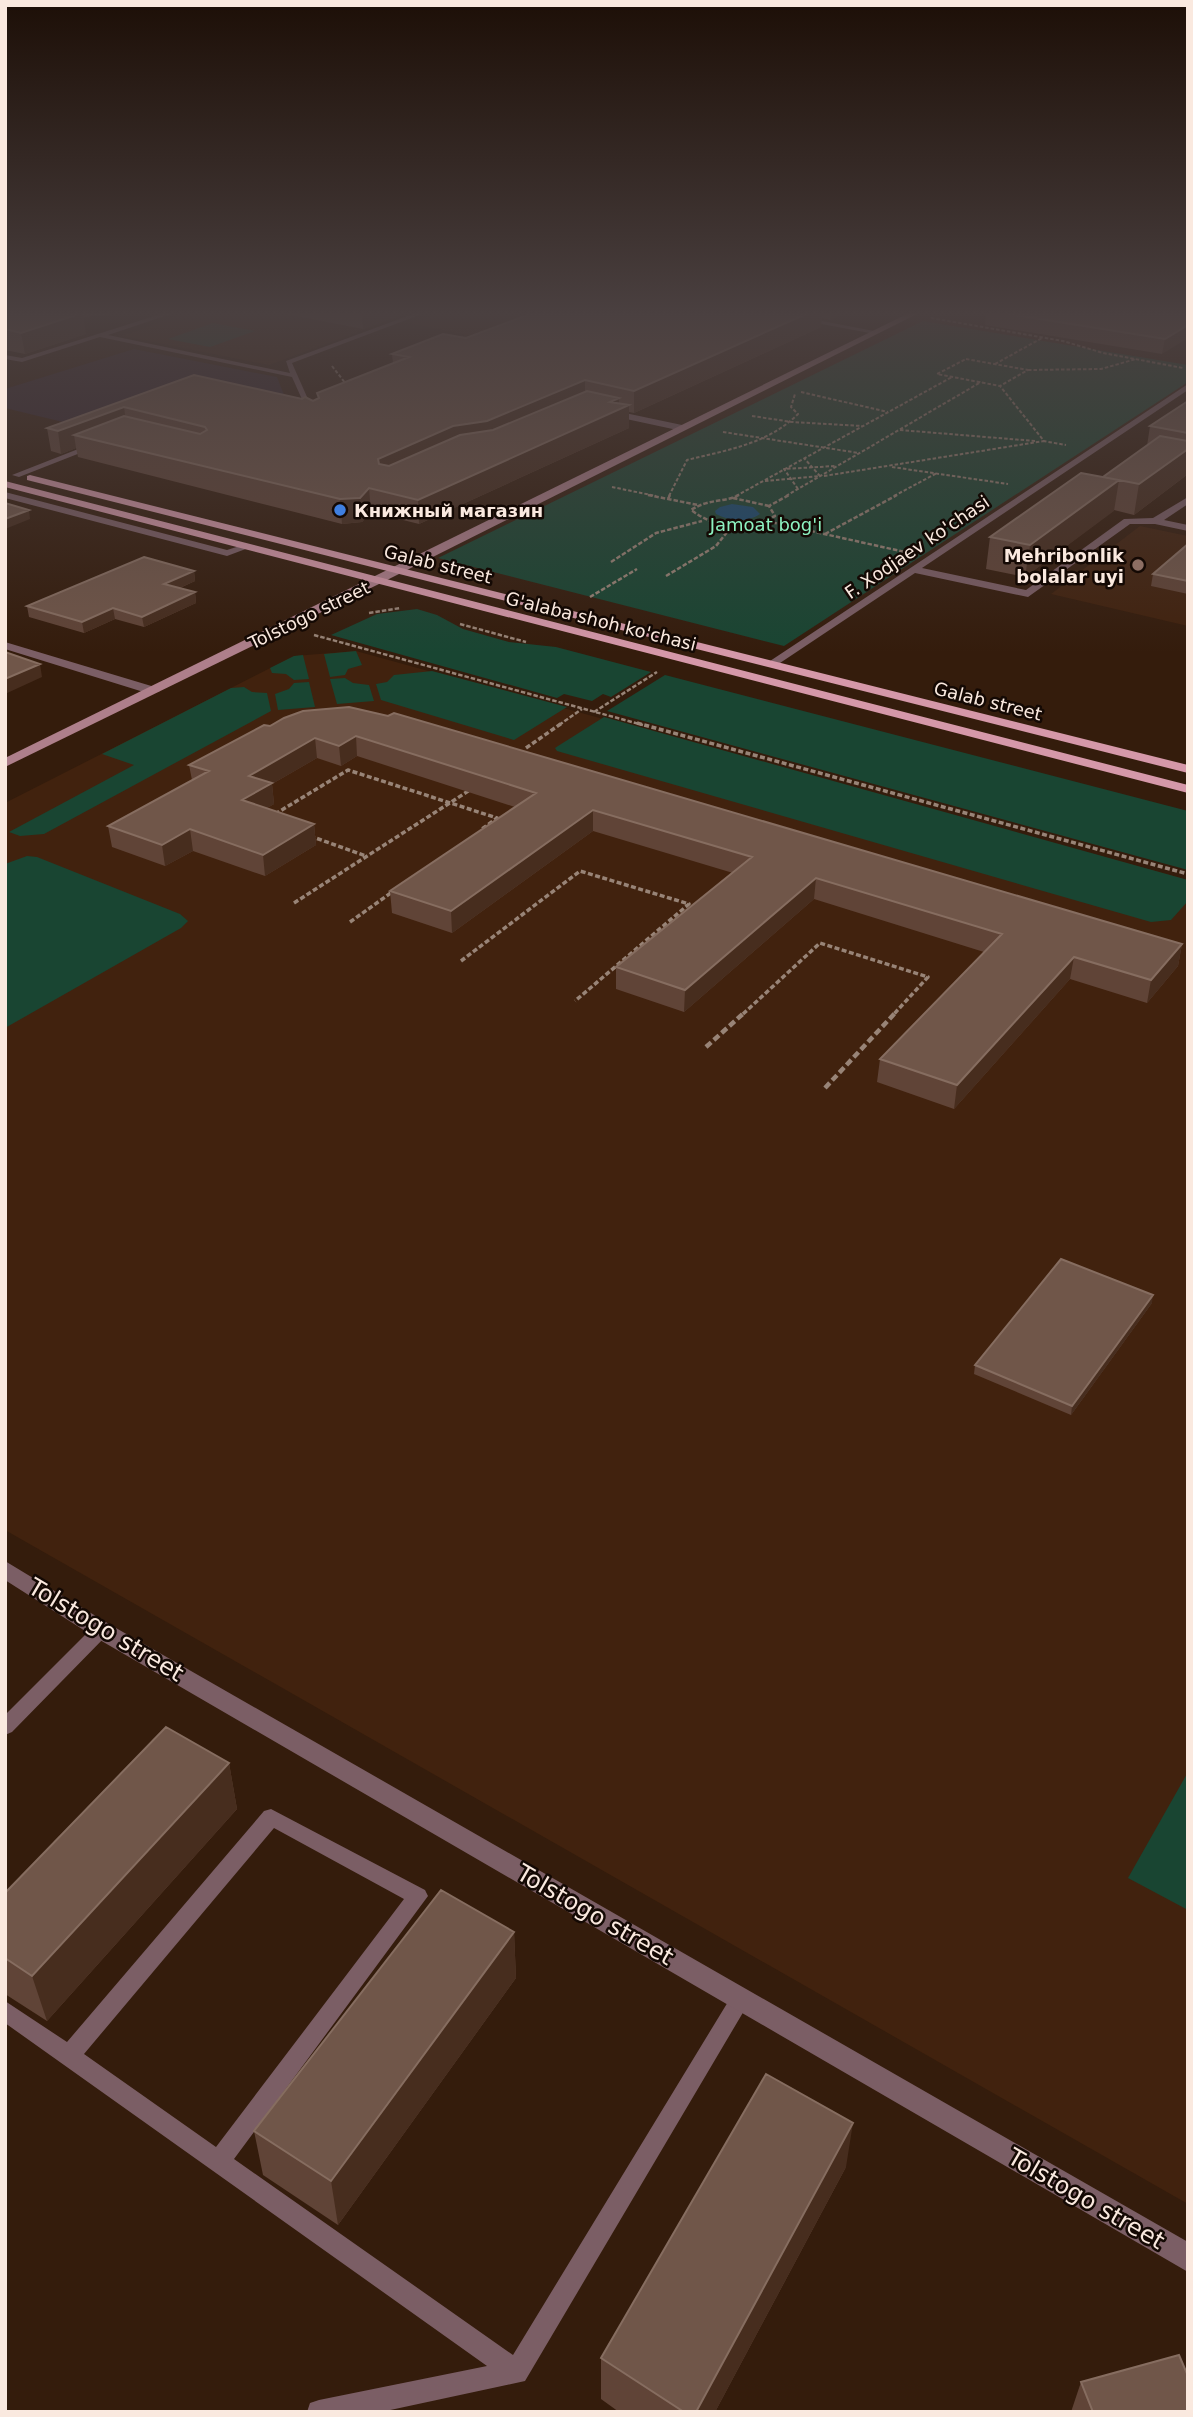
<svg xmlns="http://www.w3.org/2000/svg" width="1193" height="2417" viewBox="0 0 1193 2417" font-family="'DejaVu Sans',sans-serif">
<rect width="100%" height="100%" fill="#341c0c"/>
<path fill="#34242e" d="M134 349 277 377 293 418 203 456 5 408V389Z"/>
<path fill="#41220e" d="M181 314H407L269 365 123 336Z
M434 314H677L572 357 409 323Z
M1140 526 1188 536V626L1051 594Z
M356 651 1188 880V2204L5 1530V803L294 656Z"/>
<path fill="#194532" d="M923 321 1188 365V382L784 646 438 558Z
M213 323 255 331 210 347 168 339Z
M417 609 437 615 463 629 509 642 556 647 651 672 611 697 603 694 592 701 564 694 557 698 331 635 377 614Z
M356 651 362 665 348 669 345 675 330 677 324 654Z
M303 655 309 679 294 680 286 674 272 673 270 668 294 656Z
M432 671 567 707 514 740 381 700 376 684 387 682 394 675Z
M665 675 1188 811V870L607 711Z
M345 678 353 683 369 685 374 701 337 704 330 679Z
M309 682 315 707 278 710 275 694 289 689 294 683Z
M244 687 252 692 267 693 271 711 44 834 20 836 9 832 134 765 102 754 231 688Z
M604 717 1188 880V901L1171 920 1151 922 557 751 555 748 558 746Z
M27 856 37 857 180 914 188 921 181 928 5 1028V864Z
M1188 1772V1910L1128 1878Z"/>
<path fill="#154c74" d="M732 504 753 507 760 514C747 523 729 521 716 514L715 511 720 507Z"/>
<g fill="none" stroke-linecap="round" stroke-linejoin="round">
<path stroke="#988477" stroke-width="2" stroke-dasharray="3.5 2" stroke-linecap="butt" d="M931 318 1063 341 1103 353 1183 368
M966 359 1028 370 1000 386 937 374Z
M995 364 1042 338
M332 366 346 384
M1028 370 1101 369 1136 359
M801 392 888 412
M752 416 792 422 862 426
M900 430 1035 441
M723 432 859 453
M1043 441 1066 445
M892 467 1008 484
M824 476 1044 441 1000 386
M765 481 820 476 804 458
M612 487 656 496
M798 489 784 469 835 466
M669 496 687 460C727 450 768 444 798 414L791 407 795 394
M736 496 952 377
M786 496 981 382
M894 496 937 473"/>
<path stroke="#988477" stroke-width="2.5" stroke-dasharray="4.5 2" stroke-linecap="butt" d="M648 495 698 505
M739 495C723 503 710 498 691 510 718 530 745 530 775 516L769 506 789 495
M733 498 769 506
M668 499 670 495
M766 521 905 552
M825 534 897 495
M611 562 656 533 702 521
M666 576 716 546 731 527
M590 597 637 569
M369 613 400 608
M460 624 526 642
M314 635 643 725
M594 712 657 672
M559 725 582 709"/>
<path stroke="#988477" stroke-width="3.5" stroke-dasharray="5 2.5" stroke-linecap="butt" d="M637 723 1188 874
M526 748 562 723
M275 814 348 770 497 818 482 829
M310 836 366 856
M294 903 473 788
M350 922 395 890
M461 961 580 871 689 904 575 1001
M743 1014 820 943 928 977 894 1014"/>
<path stroke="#988477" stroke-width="4.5" stroke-dasharray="7 3.5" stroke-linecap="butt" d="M706 1047 745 1012
M825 1088 896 1012"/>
<path fill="#7b5e65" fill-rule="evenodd" d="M161 314H171L108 335 290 373 286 361 413 314H422L292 363 315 415 312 417 309 415 292 377 100 337 22 362 5 359V355L22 358Z
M91 444 98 446 19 477 12 475Z
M101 1623 107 1625 110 1630 107 1635 12 1732 5 1735V1715L95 1625Z
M271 1809 425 1890 428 1896 234 2159 513 2355 734 1992 741 1989 748 1992 751 1999 525 2381 381 2412H307L310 2403 319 2400 487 2366 5 2023V2001L67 2042 264 1811ZM274 1828 404 1899 216 2147 84 2054Z"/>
<path fill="#7b5e65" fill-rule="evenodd" d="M114 314 61 319 57 317 69 314Z
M768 314H786L879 332 875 334Z
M1188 384V390L922 568 1026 590 1124 519 1153 518 1188 497V504L1164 520 1188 525V531L1155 524H1130L1028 597 915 573 774 667 764 665Z
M606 409 682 425 686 428 682 431 603 414Z
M5 492 227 550 246 544 251 547 227 556 5 498Z
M5 642 158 688 160 691 150 694 5 649Z
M5 1561 109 1624 1188 2242V2272L93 1636 5 1580Z"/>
<path fill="#ae7f8b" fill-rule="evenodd" d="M907 314H917L381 583 5 767V758Z"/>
<path fill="#d598a9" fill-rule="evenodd" d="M30 475 1188 765V773L27 480V476Z
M5 481 1188 785V793L5 487Z"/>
</g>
<path fill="#604437" d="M5 314 86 334 25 354 5 350Z
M286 314H402L363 329Z
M530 314H842L830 320 822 318 821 327 634 413 629 412V428L419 524 371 512 362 522 342 524 78 457 76 448 61 454 51 451 47 428 194 375 313 401 318 399 317 393 393 363 392 354 466 338Z
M986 314H1188L1162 354 985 325Z
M1188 401V474L1134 515 1114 510 1025 577 986 569 990 537 1103 477 1147 446 1150 426Z
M1188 544V594L1151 586 1153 574Z
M194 571 195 581 180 588 195 592 196 603 144 627 115 619 84 633 29 617 27 606Z
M284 718 1182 944 1178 966 1147 1003 1070 979 954 1109 877 1082 880 1059 984 952 814 899 684 1012 616 989V967L733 873 593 831 452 933 392 913 390 891 515 807 357 756 341 766 317 758 272 784 274 804 267 808 314 824 316 845 265 876 193 851 165 866 112 847 108 826 192 780 189 765 270 726Z
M1152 1303 1071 1415 974 1374 975 1365Z
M229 1763 237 1809 47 2021 5 1994V1893Z
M514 1932 516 1978 338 2225 263 2175 254 2131Z
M846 2167 715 2412H619L601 2399V2358Z
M1081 2382 1188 2412H1071Z"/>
<path fill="#472d1e" d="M79 314H83L86 334 25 354 21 333Z
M362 314H402L363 329Z
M806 314H822L821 327 634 413V391Z
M831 314H842L830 320Z
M1188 325V338L1162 354 1165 339Z
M585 380V402L380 483 378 459 453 426Z
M619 398V410L629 405V428L419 524 418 500Z
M124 407 127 429 74 435 76 448 61 454 58 431Z
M1188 438V474L1134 515 1139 484 1186 450Z
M1119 480 1114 511 1025 577 1030 545Z
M369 488 371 512 362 522 342 524 340 499Z
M29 510 30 519 5 529V519Z
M194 571 195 581 166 594 164 584Z
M195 592 196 603 144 627 142 617Z
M113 608 115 619 84 633 82 622Z
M40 664 42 677 5 694V679Z
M356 736 357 756 341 766 339 746Z
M315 738 317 758 272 784 274 804 245 821 242 800 249 776Z
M593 810V831L452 933 451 911Z
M314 824 316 845 265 876 263 855Z
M190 829 193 851 165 866 162 845Z
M816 878 814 899 684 1012 685 990Z
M1182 944 1178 966 1147 1003 1151 980Z
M1074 957 1070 979 954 1109 957 1085Z
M1153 1295 1152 1303 1071 1415 1072 1406Z
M229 1763 237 1809 47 2021 32 1976Z
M514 1932 516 1978 338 2225 331 2181Z
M853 2123 846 2167 715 2412H696Z"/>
<path fill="#705649" stroke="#866d60" stroke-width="2" d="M5 314H79L21 333 5 329Z
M530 314H806L634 391 585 380 487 421 453 426 378 459 379 464 389 466 460 435 493 430 587 391 619 398 610 402 629 405 418 500 369 488 360 498 340 499 74 435 124 416 200 434 207 430 205 427 124 407 58 431 47 428 194 375 302 399 305 397 313 401 319 398 317 393 409 357 392 354 443 334 466 338Z
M1009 314H1188V325L1165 339Z
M1188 401V433L1150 426Z
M1160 436 1188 441V449L1139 484 1103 477Z
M1081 473 1119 480 1030 545 990 537Z
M5 503 29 510 5 519Z
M1188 544V581L1153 574Z
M144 557 194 571 164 584 195 592 142 617 113 608 82 622 27 606Z
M5 652 40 664 5 679Z
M349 707 388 716 394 713 1182 944 1151 980 1074 957 957 1085 880 1059 1002 934 816 878 685 990 616 967 752 857 593 810 451 911 390 891 536 793 356 736 339 746 315 738 249 776 272 783 242 800 314 824 263 855 190 829 162 845 108 826 209 771 189 765 264 725 270 726 284 718 303 711Z
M1061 1259 1153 1295 1072 1406 975 1365Z
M166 1727 229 1763 32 1976 5 1958V1893Z
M441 1890 514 1932 331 2181 254 2131Z
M766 2074 853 2123 696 2412H684L601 2358Z
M1179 2355 1188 2376V2412H1093L1081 2382Z"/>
<linearGradient id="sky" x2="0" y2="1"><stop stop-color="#1d0f07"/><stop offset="0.48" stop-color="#4a4040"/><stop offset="1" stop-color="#4a4040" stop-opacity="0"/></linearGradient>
<rect width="1193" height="653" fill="url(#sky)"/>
<circle fill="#3f7fe0" stroke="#140904" stroke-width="2.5" cx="340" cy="510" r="7"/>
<circle fill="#8d6e63" stroke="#140904" stroke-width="2.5" cx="1138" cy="565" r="7"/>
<g text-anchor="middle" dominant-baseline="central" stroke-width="5" stroke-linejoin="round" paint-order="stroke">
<g font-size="18" font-weight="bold" fill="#fae9df" stroke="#140904" text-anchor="start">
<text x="354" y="510">Книжный магазин</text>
<text x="1124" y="555" text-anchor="end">Mehribonlik<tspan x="1124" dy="21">bolalar uyi</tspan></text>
</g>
<g font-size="18" fill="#8df2c1" stroke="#140904">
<text x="766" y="524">Jamoat bog'i</text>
</g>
<g font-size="18" fill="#fae9df" stroke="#140904">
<text transform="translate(917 547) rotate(-34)">F. Xodjaev ko'chasi</text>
<text transform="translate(438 564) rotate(14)">Galab street</text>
<text transform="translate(309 615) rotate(-26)">Tolstogo street</text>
<text transform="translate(601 621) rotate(14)">G'alaba shoh ko'chasi</text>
<text transform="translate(988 701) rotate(14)">Galab street</text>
</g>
<g font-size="24" fill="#fae9df" stroke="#140904">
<text transform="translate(106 1630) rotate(31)">Tolstogo street</text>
<text transform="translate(595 1915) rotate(30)">Tolstogo street</text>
<text transform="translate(1086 2199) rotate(30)">Tolstogo street</text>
</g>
</g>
<rect width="1193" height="2417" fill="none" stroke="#fae9df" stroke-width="14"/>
</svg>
